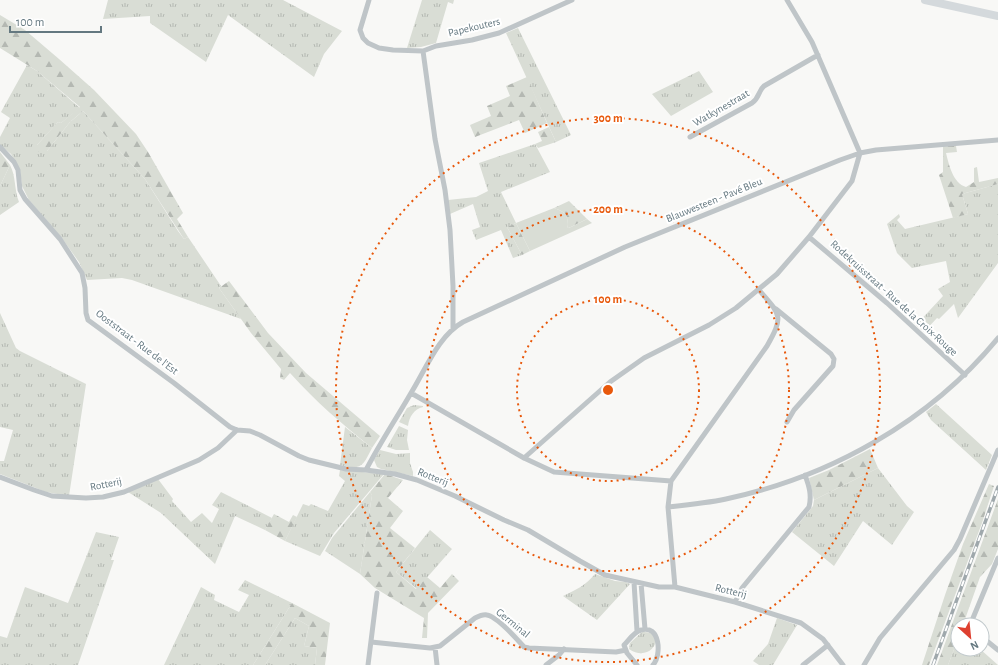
<svg xmlns="http://www.w3.org/2000/svg" width="998" height="665" viewBox="0 0 998 665" font-family="'Alegreya Sans',sans-serif">
<defs>
<pattern id="grass-tufts" width="24" height="20" patternUnits="userSpaceOnUse"><rect width="24" height="20" fill="#d9ddd5"/><path d="M3 7l-1-3M5 7V3M7 7l1-3M15 17l-1-3M17 17v-4M19 17l1-3" fill="none" stroke="#b4b8b2"/></pattern>
<pattern id="forest-firs" width="22" height="20" patternUnits="userSpaceOnUse"><rect width="22" height="20" fill="#d9ddd5"/><path d="M5 1l3.5 6h-7zM16 11l3.5 6h-7z" fill="#b4b8b2"/></pattern>
</defs>
<rect width="100%" height="100%" fill="#f8f8f6"/>
<path fill="url(#grass-tufts)" d="M108 0H283L342 31 324 54 314 77 228 15 206 62 150 23V16L103 19Z
M422 0H454L453 4 448 2 436 43 421 47 407 48Z
M518 28 571 135 556 142 506 33Z
M27 65 37 71 80 108 61 123 58 122 37 145 47 151 70 122 83 111 145 179 178 231 184 239 188 237 221 286 219 288 241 319 132 280 122 278 87 280 79 262 61 237 29 200 22 186 20 170 11 154 0 145V137L10 118 1 112Z
M699 71 713 92 671 116 652 94Z
M535 144 550 172 501 192 516 223 507 227 522 255 513 258 501 230 476 240 472 230 480 227 473 204 450 214 448 200 476 197 488 191 479 163Z
M10 165C16 176 14 189 19 202L0 215V186Z
M998 184V263L958 318 954 304 939 319 937 318 924 332 916 325 943 296 938 289 950 282 946 261 912 268 897 253 887 224 899 214 900 217 897 220 905 229 968 214 962 194Z
M0 313 16 348 20 351 86 384 69 496 46 492 0 474V461H4L13 430 0 427Z
M936 404 992 455 986 470 931 420 926 412Z
M414 405 423 406V407C414 409 409 417 408 426L399 422 407 408Z
M399 426 408 430 407 440 409 450H396L387 447Z
M345 427 372 448C363 466 361 471 340 465Z
M380 450 396 454 410 453V463L413 472V476L381 469 377 467 374 460Z
M878 468 907 506 914 512 892 545 863 521 834 566 792 532 813 506 814 500Z
M340 470 384 474 334 533 320 556 285 541 303 504 309 506 311 504 328 511 345 481 339 476Z
M158 479 173 499 172 501 191 522 202 513 212 523 219 509 212 505 221 492 272 518 265 530 235 516 215 564 161 513 128 492Z
M370 492 372 495 360 574 325 551 332 538Z
M430 530 452 549 417 589 396 572Z
M96 532 119 537 111 560H114L78 665H0V636L7 638 25 587 68 603Z
M595 574 615 581 626 582 630 584 597 620 563 596C576 590 586 585 595 574Z
M245 580 292 603 253 665H164L201 587 215 595 214 600 239 612 249 595 238 590Z
M295 618 309 626 304 646 317 648 315 665H265Z
M777 618 797 625 773 665H759L753 661 768 644Z
M642 632C669 630 652 665 629 649L630 643Z
M958 639V649H980L998 665H948Z"/>
<path fill="url(#forest-firs)" d="M0 15 25 30 59 59 94 90 136 134 148 152 183 213 177 219 188 237 184 239 145 179 83 111 70 122 47 151 43 153 39 152 37 150V145L55 125 58 122 61 123 80 107 37 71 0 48Z
M527 77 547 123 525 133 519 120 475 137 470 125 491 116 487 106 510 96 506 86Z
M549 127 556 142 538 148 535 144 542 141 538 132Z
M943 146H956L957 152 946 153C949 165 953 183 966 187L974 182V168L977 167 979 182 998 178V184L962 194 968 214 953 218 939 175 943 172Z
M0 152 10 165 0 186Z
M569 201 587 219 571 227 568 228C566 224 568 222 567 218 566 212 559 210 554 208Z
M516 223 530 251 522 255 507 227Z
M229 281 268 333 306 373 380 436 372 448C342 424 316 402 290 373L284 380 280 378 281 369 251 333 219 288Z
M870 449 878 468 814 500 809 478 829 470Z
M385 474 403 480 388 498 403 511 390 528 415 548 396 572 416 589 427 577 440 588 452 574 459 581 428 613 427 638H422L424 618 375 588 360 574 372 495 370 492Z
M989 484 994 486 982 523 929 665H922L945 595 963 544Z
M998 499V549L992 564 980 577 963 625H958V639L948 665H937Z
M274 514 289 522 293 515 297 517 285 541 265 530Z
M292 603 330 623 325 665H315L317 648 304 646 309 626 295 618 265 665H253Z"/>
<path fill="#d9ddd5" d="M554 208C559 210 566 212 567 218 568 222 566 224 568 228L571 227 587 219 592 223 530 251 516 223Z"/>
<g fill="none" stroke-linecap="round" stroke-linejoin="round">
<path stroke="#bfc5c8" stroke-width="5" d="M369 0 360 30 363 38 368 43 379 48 393 50 423 51 436 46 472 40 499 33 572 0
M787 0 812 42 860 153
M423 51 435 139 445 190 450 230 453 286V329
M690 137 752 103C760 97 758 91 764 86L818 55
M0 147 14 162 18 170 20 190 25 199 60 239 82 273 85 288 86 313 88 320 174 383 230 427 237 430 250 431 260 435 299 456 309 460 346 469 366 470 395 474 417 480 455 496 504 520 528 530 580 561 605 575 659 587H675L735 602 801 623 823 639 843 665
M809 237 887 303 965 375
M776 309 831 354 834 359 833 366 794 410 787 422
M411 393 524 458 554 472 671 481
M524 458 610 382 644 358 709 325 736 308 777 274 809 237 852 181 860 153
M366 470C380 443 396 419 411 393 426 369 438 336 463 322L625 247 840 160 860 153 876 150 998 140
M0 477 34 490 52 496 86 498 103 497 124 492 199 460 218 448 237 430
M668 507C687 505 707 503 726 499 830 477 930 421 998 338
M634 582 637 631
M641 583 645 629
M675 587 668 507 671 481 767 346C784 316 781 315 759 290
M735 602 742 588 809 507C812 495 809 486 805 475
M973 625V618L998 558
M982 637 998 650
M371 642 430 648 440 646 475 618C479 616 483 614 487 615 498 617 516 638 524 647L529 648 616 652 626 650
M435 647 437 665
M368 665 377 593
M546 665 559 655 564 649
M637 665 627 653 624 645C629 640 634 632 641 630 660 624 662 655 653 665
M803 665 828 645
M864 665 880 638 954 550 960 539 998 450"/>
<path stroke="#d4d9dc" stroke-width="8" d="M925 0 998 16"/>
<g stroke="#9fa8ac" stroke-width="3.5">
<path id="rail" d="M933 665 998 487"/>
</g>
<use href="#rail" stroke="#fff" stroke-width="2" stroke-dasharray="6" stroke-linecap="butt"/>
</g>
<g fill="none" stroke="#e8590c" stroke-width="2" stroke-dasharray="2 4">
<circle cx="608" cy="390" r="91"/>
<circle cx="608" cy="390" r="181"/>
<circle cx="608" cy="390" r="272"/>
</g>
<g text-anchor="middle" dominant-baseline="central" stroke-width="4" stroke-linejoin="round" paint-order="stroke">
<g font-size="11" fill="#647880" stroke="#fff">
<text transform="translate(474 27) rotate(-13)">Papekouters</text>
<text transform="translate(721 108) rotate(-30)">Watkynestraat</text>
<text transform="translate(714 200) rotate(-22)">Blauwesteen - Pavé Bleu</text>
<text transform="translate(894 298) rotate(42)">Rodekruisstraat - Rue de la Croix-Rouge</text>
<text transform="translate(137 342) rotate(37)">Ooststraat - Rue de l'Est</text>
<text transform="translate(433 477) rotate(22)">Rotterij</text>
<text transform="translate(106 484) rotate(-11)">Rotterij</text>
<text transform="translate(731 591) rotate(14)">Rotterij</text>
<text transform="translate(513 623) rotate(39)">Germinal</text>
</g>
</g>
<circle cx="608" cy="390" r="6" fill="#e8590c" stroke="#fff" stroke-width="2"/>
<g font-size="12" text-anchor="middle" font-weight="bold" fill="#e8590c" stroke="#fff" stroke-width="4" stroke-linejoin="round" paint-order="stroke">
<text x="608" y="122">300 m</text>
<text x="608" y="213">200 m</text>
<text x="608" y="303">100 m</text>
</g>
<g transform="translate(970 637) rotate(153)"><circle r="19" fill="#ffffff" stroke="#c1c9cc"/>
<path d="M0-3L7 15L0 10L-7 15Z" fill="#de4030"/>
<text y="-6" font-size="11" font-weight="bold" text-anchor="middle" fill="#647880">N</text>
</g>
<path d="M10 26v6h91v-6" fill="none" stroke="#647880" stroke-width="2"/>
<text x="16" y="26" font-size="12" fill="#647880" stroke="#ffffff" stroke-width="3" paint-order="stroke">100 m</text>
</svg>
